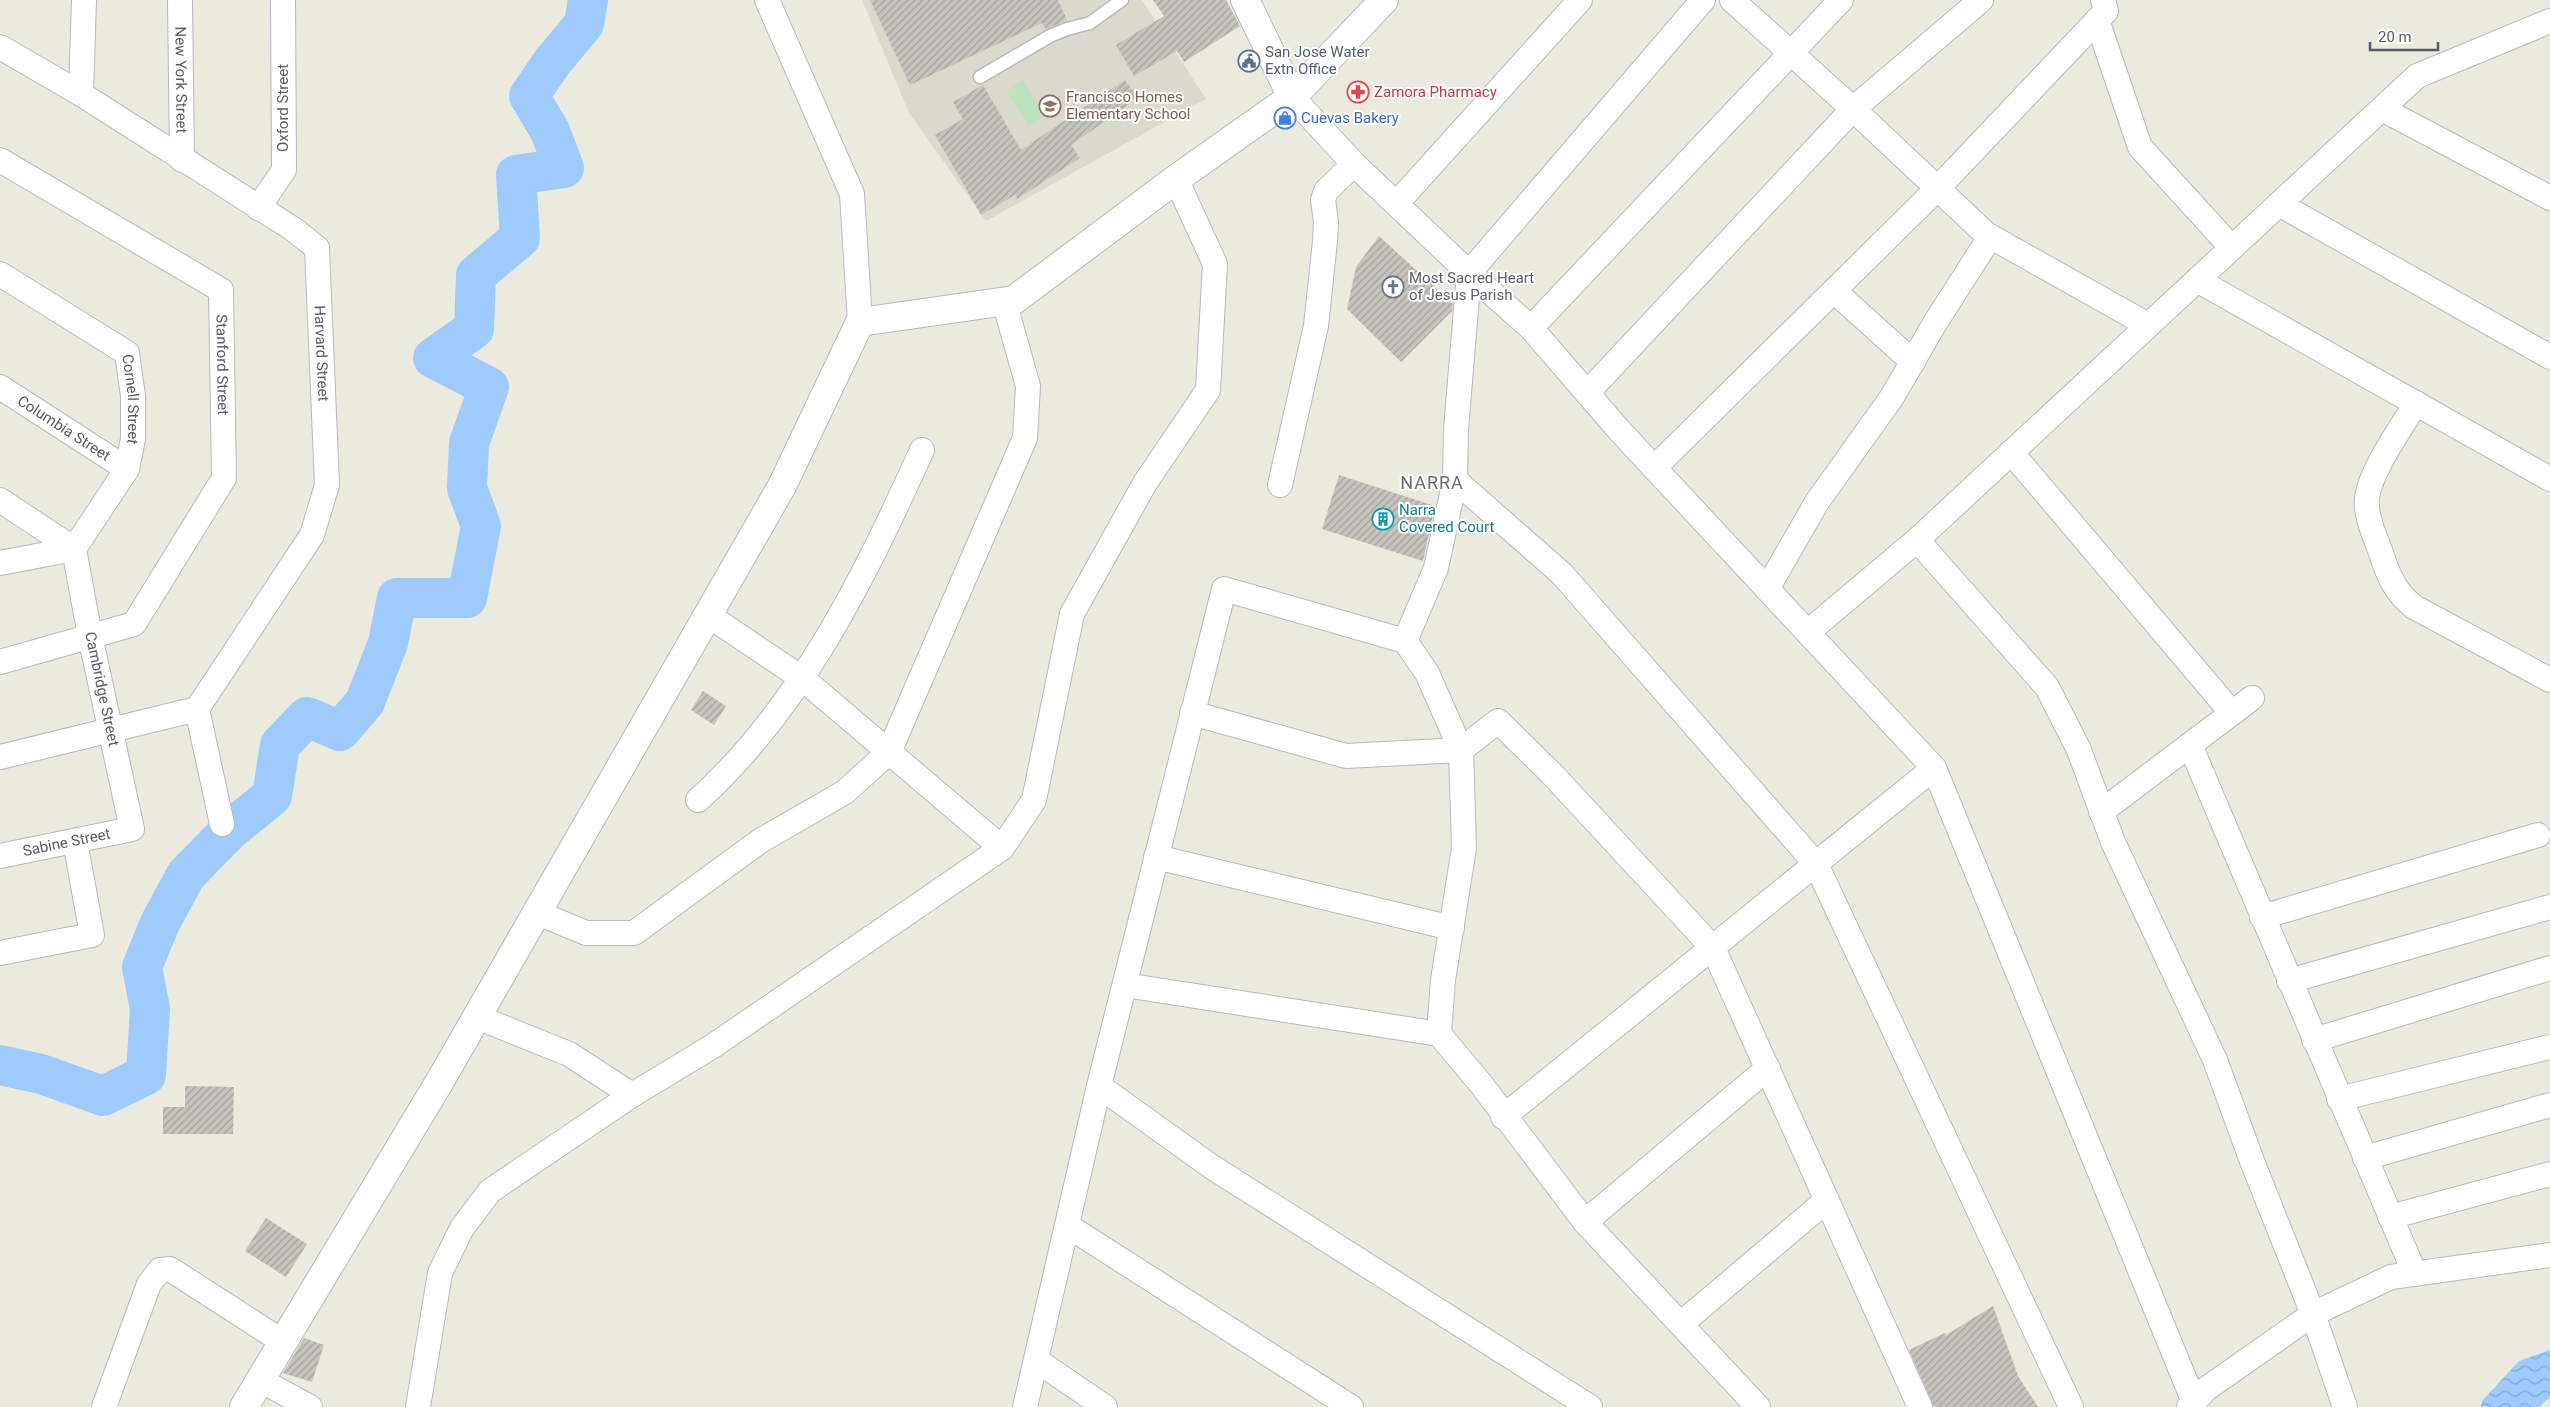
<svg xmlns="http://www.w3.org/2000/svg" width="2550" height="1407" viewBox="0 0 2550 1407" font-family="Roboto,sans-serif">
<defs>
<pattern id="water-waves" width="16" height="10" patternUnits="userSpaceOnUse" patternTransform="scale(1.25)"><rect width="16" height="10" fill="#9fcafc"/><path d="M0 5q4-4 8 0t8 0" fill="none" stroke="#84a7cf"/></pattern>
<pattern id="building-hatch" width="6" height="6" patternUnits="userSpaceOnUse" patternTransform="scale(1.25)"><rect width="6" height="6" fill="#c6c4bd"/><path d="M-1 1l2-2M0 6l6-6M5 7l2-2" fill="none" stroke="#a4a29d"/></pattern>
</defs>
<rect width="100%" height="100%" fill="#ebeadf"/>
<path fill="#dbd9ce" d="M862 0H1142L1206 99 986 221 909 113Z"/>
<path fill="#bce3c0" d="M1022 80 1046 115 1029 126 1006 92Z"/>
<path fill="url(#water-waves)" d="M2550 1350V1397L2539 1407H2481L2482 1401 2519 1361Z"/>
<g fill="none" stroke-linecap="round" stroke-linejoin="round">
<path stroke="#9fcafc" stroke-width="40" d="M0 1065 41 1074 103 1096 146 1075 150 1009 142 967 160 923 186 875 229 831 272 796 280 745 307 717 340 731 365 702 388 643 397 598H467L481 526 467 488 469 443 489 387 433 358 474 329 476 275 520 238 516 175 564 168 550 131 529 96 553 61 584 24 588 0"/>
</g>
<path fill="url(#building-hatch)" d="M870 0H1058L1067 20 1046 29 1042 23 910 85Z
M1153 0H1226L1240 26 1184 62 1177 51 1134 76 1116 45 1164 16Z
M1125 80 1138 98 1071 145 1080 158 1017 199 1015 195 981 215 935 135 963 119 953 102 983 85 1021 150Z
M1379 236 1453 304 1452 311 1401 362 1347 309 1356 267Z
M1339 475 1435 506 1423 561 1322 529Z
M703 691 726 706 714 725 691 710Z
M185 1086 234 1087 233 1134H163V1107H185Z
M266 1218 307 1244 286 1277 245 1251Z
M1993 1306 2018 1376 2038 1407H1934L1909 1350 1945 1333 1946 1335Z
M304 1338 324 1345 312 1382 283 1373Z"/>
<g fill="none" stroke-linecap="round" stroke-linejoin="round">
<g stroke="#b7b9be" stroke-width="15">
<path id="lane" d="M980 77 1050 36 1067 29 1090 23 1122 0"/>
</g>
<g stroke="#b7b9be" stroke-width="26">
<g id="street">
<path id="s1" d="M180 0 182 160"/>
<path d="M767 0 852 194 860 322"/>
<path d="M1703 0 1469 273 1456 429 1455 480 1436 568 1405 641 1427 673 1461 750 1464 848 1443 980 1439 1034 1481 1084 1585 1222 1758 1407"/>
<path d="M1732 0 1853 109 1986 234 2148 325"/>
<path d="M2097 20 2140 147 2232 248"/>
<path id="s2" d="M0 47 81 94 293 229 317 248 327 485 312 535 197 709 0 757"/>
<path d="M81 94 84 0"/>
<path d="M1292 97 1354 164 1469 273 1531 328 1619 430 1934 768 2194 1402"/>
<path d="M2382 109 2550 198"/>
<path id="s3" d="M0 160 221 290 224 478 134 624 0 662"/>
<path d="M1397 203 1580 0"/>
<path d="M2279 204 2550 357"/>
<path d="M258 208 284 170 283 0"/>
<path id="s4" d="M0 274 127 353 133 396V439L127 469 74 549"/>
<path d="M2197 280 2550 479"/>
<path d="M1834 291 1913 362"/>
<path d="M1531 328 1841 0"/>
<path id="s5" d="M0 387 127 469"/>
<path d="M1587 393 1853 109 1981 0"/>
<path d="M2416 403C2402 427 2370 471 2367 498 2365 516 2375 536 2381 553 2388 575 2395 592 2414 607L2550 680"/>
<path d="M2011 452 2232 713"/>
<path d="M1654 468 1937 189 2106 11 2103 0"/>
<path d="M1455 480 1562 574 1816 864 2071 1407"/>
<path d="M1280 485 1316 326 1325 241 1326 222 1323 200 1326 191 1354 164"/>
<path d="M0 500 74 549"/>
<path d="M1917 540 2047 687 2079 750 2113 842 2215 1060 2252 1161 2313 1314 2345 1407"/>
<path d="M0 563 74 549"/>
<path d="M1767 589 1817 502 1892 397 1935 323 1990 237"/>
<path d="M708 615 803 679 1002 848"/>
<path d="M1808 632 1917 540 2417 76 2550 21"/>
<path d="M197 709 222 824"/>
<path d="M1192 713 1346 756 1461 750 1498 721 1552 774 1713 948 1920 1407"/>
<path d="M2190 745 2415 1274"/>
<path d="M698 800C802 706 865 576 922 450"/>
<path d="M2101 812 2252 698"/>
<path id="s6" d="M0 856 132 829 90 636 74 549"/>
<path d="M1156 857 1452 928"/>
<path d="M538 913 586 933H634L760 841 845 792 889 752 1025 438 1028 386 1004 301"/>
<path d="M2262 917 2538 835"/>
<path d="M0 953 92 935 75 841"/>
<path d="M2289 981 2550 907"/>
<path d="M1125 985 1439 1034"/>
<path d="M477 1017 569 1054 632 1095"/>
<path d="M2314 1040 2550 968"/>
<path d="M1099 1086 1212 1167 1590 1407"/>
<path d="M2339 1099 2550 1047"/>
<path d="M1503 1117 1934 768"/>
<path d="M2365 1158 2550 1105"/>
<path d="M2390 1217 2550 1174"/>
<path d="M1585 1222 1768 1068"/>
<path d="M1068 1226 1351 1407"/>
<path d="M1682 1323 1827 1200"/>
<path d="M1036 1360 1105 1407"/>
<path d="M260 1380 310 1407"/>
<path d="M104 1407 149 1284 160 1270 170 1269 283 1342"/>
<path d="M418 1407 440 1273 462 1228 490 1191 632 1095 713 1046 1002 848 1034 800 1072 614 1145 483 1208 390 1215 264 1176 179"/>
<path d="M1025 1407 1099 1086 1224 589 1405 641"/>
<path d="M2189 1407 2206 1389 2313 1314 2391 1277 2550 1255"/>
</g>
</g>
<g stroke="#b5b8be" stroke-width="30">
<path id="secondary" d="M1245 0 1292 97
M244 1407 440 1081 782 486 860 322 1014 300 1176 179 1292 97 1384 0"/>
</g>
<use href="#lane" stroke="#fff" stroke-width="12"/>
<use href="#street" stroke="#fff" stroke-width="24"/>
<use href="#secondary" stroke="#fff" stroke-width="28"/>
</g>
<defs>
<g id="civic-ring" transform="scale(1.125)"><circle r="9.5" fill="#fff" stroke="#5c6f8a" stroke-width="1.5"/><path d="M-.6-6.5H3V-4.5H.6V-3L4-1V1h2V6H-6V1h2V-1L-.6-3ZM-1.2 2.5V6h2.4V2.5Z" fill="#5c6f8a"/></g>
<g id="pharmacy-ring" transform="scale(1.125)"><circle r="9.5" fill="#fff" stroke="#e0444e" stroke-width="1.5"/><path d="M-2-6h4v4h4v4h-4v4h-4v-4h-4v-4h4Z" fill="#e0444e"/></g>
<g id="school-ring" transform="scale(1.125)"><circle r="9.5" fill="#fff" stroke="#8d6e63" stroke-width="1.5"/><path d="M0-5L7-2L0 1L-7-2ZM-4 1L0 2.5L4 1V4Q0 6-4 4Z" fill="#8d6e63"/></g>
<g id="shop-ring" transform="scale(1.125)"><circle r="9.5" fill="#fff" stroke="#3f7fe0" stroke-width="1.5"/><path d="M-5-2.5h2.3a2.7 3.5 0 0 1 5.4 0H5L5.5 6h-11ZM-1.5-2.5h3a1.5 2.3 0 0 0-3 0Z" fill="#3f7fe0"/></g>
<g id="church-ring" transform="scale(1.125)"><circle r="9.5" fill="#fff" stroke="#6b7280" stroke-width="1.5"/><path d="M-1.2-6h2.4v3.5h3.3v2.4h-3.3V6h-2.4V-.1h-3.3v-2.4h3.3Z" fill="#6b7280"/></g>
<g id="building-ring" transform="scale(1.125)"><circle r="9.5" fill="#fff" stroke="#0f9aa8" stroke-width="1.5"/><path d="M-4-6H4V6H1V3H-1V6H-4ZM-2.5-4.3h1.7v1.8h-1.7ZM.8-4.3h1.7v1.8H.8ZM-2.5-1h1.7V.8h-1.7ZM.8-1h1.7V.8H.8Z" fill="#0f9aa8"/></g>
</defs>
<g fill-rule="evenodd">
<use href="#civic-ring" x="1249" y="61"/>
<use href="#pharmacy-ring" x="1358" y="92"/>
<use href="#school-ring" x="1050" y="106"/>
<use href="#shop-ring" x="1285" y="118"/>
<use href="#church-ring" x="1393" y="287"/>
<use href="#building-ring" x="1383" y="519"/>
</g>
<g text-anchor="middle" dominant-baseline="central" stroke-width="4" stroke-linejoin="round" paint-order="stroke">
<g font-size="15" fill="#4e5e75" stroke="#fff" text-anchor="start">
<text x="1265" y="52">San Jose Water<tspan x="1265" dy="17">Extn Office</tspan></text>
</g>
<g font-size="15" fill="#585b60" stroke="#fff">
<text stroke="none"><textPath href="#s1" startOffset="80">New York Street</textPath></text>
<text transform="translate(283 108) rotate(-90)">Oxford Street</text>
<text stroke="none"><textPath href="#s2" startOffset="481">Harvard Street</textPath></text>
<text stroke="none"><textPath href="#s3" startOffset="331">Stanford Street</textPath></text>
<text stroke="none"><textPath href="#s4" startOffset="196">Cornell Street</textPath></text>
<text stroke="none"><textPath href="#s5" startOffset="76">Columbia Street</textPath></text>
<text transform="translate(102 689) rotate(78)">Cambridge Street</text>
<text stroke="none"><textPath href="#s6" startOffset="68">Sabine Street</textPath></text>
</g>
<g font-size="15" fill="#be3a42" stroke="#fff" text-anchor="start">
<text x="1374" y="92">Zamora Pharmacy</text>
</g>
<g font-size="15" fill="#785e54" stroke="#fff" text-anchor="start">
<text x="1066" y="97">Francisco Homes<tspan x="1066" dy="17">Elementary School</tspan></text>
</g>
<g font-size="15" fill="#366cbe" stroke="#fff" text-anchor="start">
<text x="1301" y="118">Cuevas Bakery</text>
</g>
<g font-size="15" fill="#5b616d" stroke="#fff" text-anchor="start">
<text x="1409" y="278">Most Sacred Heart<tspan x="1409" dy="17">of Jesus Parish</tspan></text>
</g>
<g font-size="15" fill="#0d838f" stroke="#fff" text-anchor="start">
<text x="1399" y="510">Narra<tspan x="1399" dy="17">Covered Court</tspan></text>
</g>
<g font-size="18" letter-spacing="1" fill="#696d72" stroke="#fff">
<text x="1432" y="482">NARRA</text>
</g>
</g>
<path d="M2370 42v8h68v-8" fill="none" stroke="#585b60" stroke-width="2.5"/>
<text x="2378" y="42" font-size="15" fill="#585b60" stroke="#ffffff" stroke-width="4" paint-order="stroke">20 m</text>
</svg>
